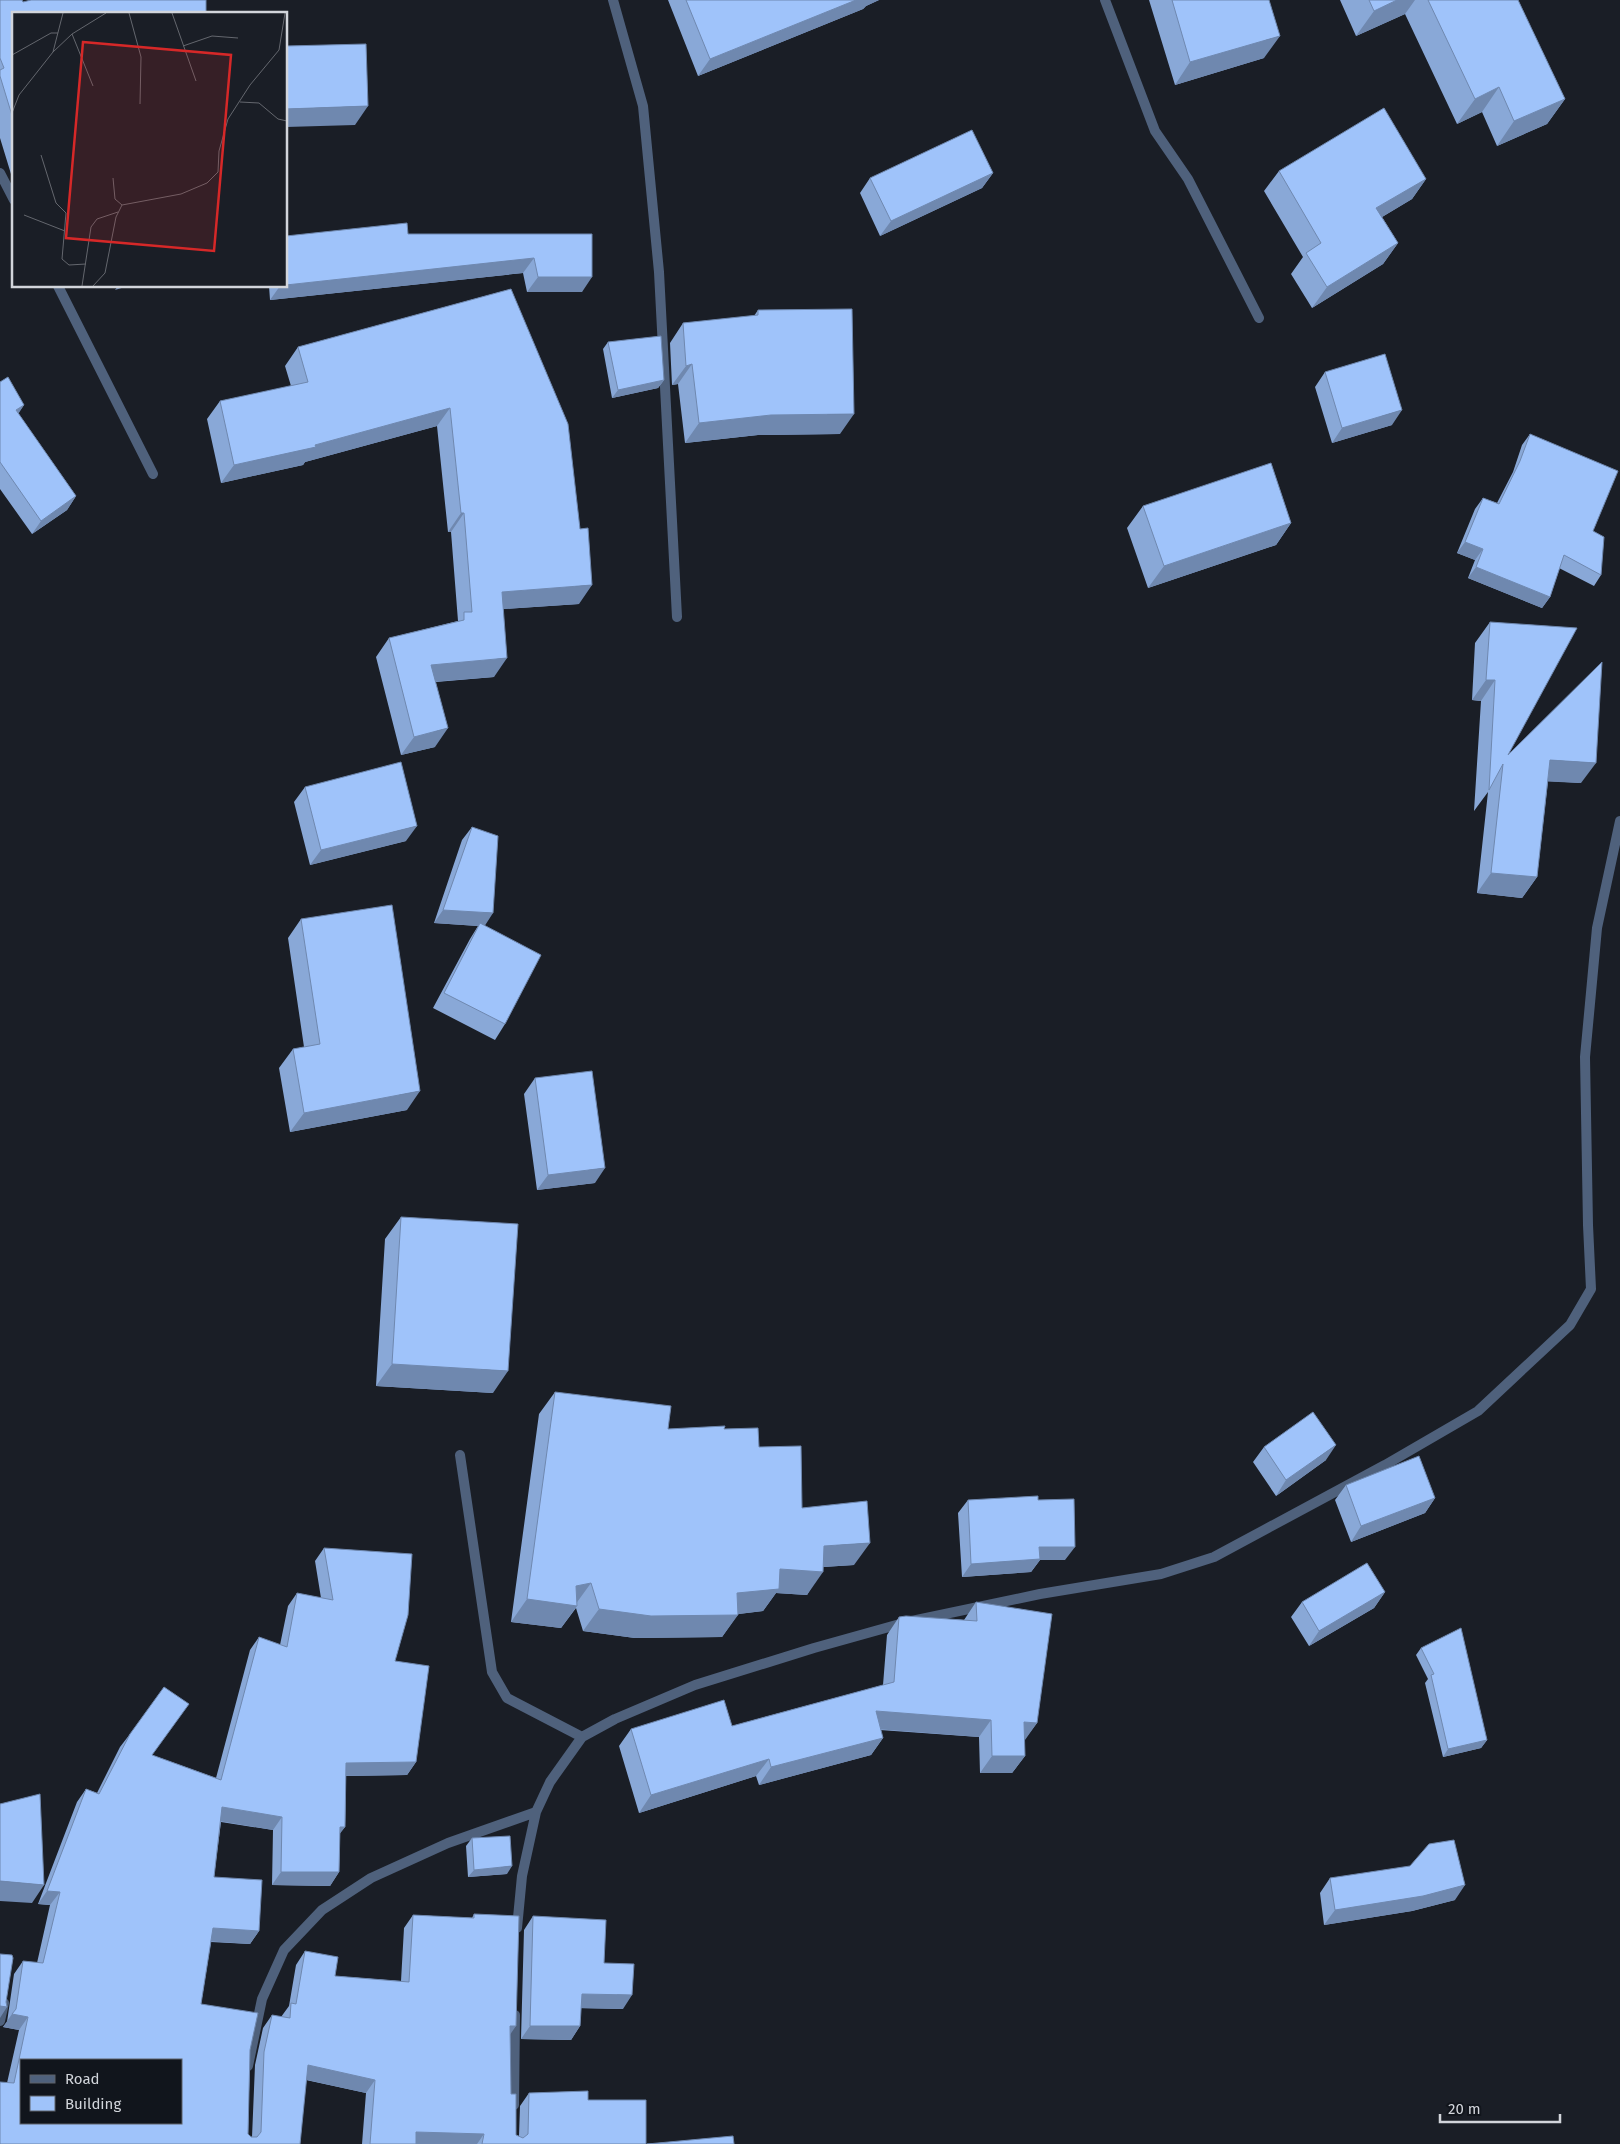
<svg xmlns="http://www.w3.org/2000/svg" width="1620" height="2144" viewBox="0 0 1620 2144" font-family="'Fira Sans',sans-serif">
<rect width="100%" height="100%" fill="#1a1e26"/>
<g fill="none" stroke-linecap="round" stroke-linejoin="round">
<path stroke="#4f617c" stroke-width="10" d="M613 0 643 106 659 272 677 617
M1105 0 1155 131 1188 179 1259 318
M0 173 14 200
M58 286 153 474
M460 1455 492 1672 507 1698 582 1737
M517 1928 522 1876 536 1812 550 1782 582 1737 615 1719 695 1685 814 1648 907 1622 1040 1594 1161 1574 1214 1557 1385 1465 1478 1411 1570 1325 1591 1289 1588 1225 1585 1057 1597 928 1620 821
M0 2021 4 2003
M248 2066 262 1999 284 1950 322 1910 371 1878 448 1843 536 1812
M514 2105 515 2015"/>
</g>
<path fill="#89a8d7" d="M0 0 23 2 14 14V173L11 174 0 138Z
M668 0H879L866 6 863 9 698 76Z
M1149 0H1269L1264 58 1175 85Z
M1340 0H1518L1565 99 1547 124 1497 146 1482 112 1457 124 1405 14 1356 36Z
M1279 171 1426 179 1412 199 1382 217 1398 243 1383 264 1312 308 1291 274 1303 257 1264 191Z
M993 173 982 188 880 236 860 193 870 178Z
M408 234H592L582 292H527L523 273 270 300 269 286H286Z
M511 289 579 604 503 609 494 677 436 682 435 747 401 755 376 657 389 638 458 621 451 532H448L437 426 305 462 303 465 221 483 207 419 220 401 291 386 285 366 298 347Z
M758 310 840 434 758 435 685 443 678 384 672 385 670 343 683 323 754 316Z
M608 342 664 380 658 388 612 398 603 349Z
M1325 372 1392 425 1332 443 1315 387Z
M0 382 24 405 18 413 76 496 67 510 32 534 0 489Z
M1530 434 1593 531 1601 575 1594 586 1559 568 1550 597 1542 608 1468 578 1475 560 1457 553 1475 509 1483 498 1497 503 1513 472 1522 445Z
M1143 506 1291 523 1276 545 1148 588 1127 528Z
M1490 622 1508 755 1581 783 1548 781 1537 877 1522 898 1477 893 1488 792 1474 811 1481 701 1472 700 1475 643Z
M305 787 406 841 310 865 294 802Z
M472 827 485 926 505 1024 495 1040 433 1008 470 939 478 926 434 923 462 840Z
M301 919 407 1110 290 1132 279 1068 293 1049 304 1047 288 938Z
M535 1078 595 1183 537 1190 524 1094Z
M401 1217 493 1393 376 1386 385 1239Z
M555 1392 668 1429H724L759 1447 802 1508 854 1565 823 1567 807 1595 776 1593 763 1611 738 1614 722 1637 635 1638 583 1631 576 1608 561 1628 511 1622 539 1414Z
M1264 1447 1326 1460 1276 1496 1253 1462Z
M1346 1485 1435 1498 1425 1513 1351 1542 1335 1500Z
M968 1500H1038L1065 1560H1040L1031 1572 962 1577 958 1513Z
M324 1548 395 1661 416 1762 407 1775 346 1776 345 1827 340 1833 339 1872 330 1886 272 1885 273 1830 221 1822 214 1877 259 1931 250 1944 211 1942 201 2004 250 2050 248 2134 252 2137 255 2065 263 2028 272 2015 281 2017 289 2006 296 1965 305 1951 335 1976 401 1981 404 1928 413 1915 472 1918 474 1914 510 2035 511 2094 516 2135 519 2136 520 2106 529 2093 588 2100 646 2144H362L366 2093 306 2080 300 2144H0L7 2083 19 2030 3 2027 7 2022 14 1974 23 1961 37 1963 50 1905 38 1904 77 1802 86 1789 97 1793 120 1747 130 1734 152 1755 216 1778 250 1650 259 1637 280 1645 288 1606 297 1593 321 1598 315 1561Z
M1385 1592 1374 1608 1309 1646 1291 1617 1302 1602Z
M976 1602 1037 1723 1024 1740 1025 1756 1012 1773H980L979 1737 880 1730 883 1738 871 1755 759 1785 756 1776 639 1813 619 1746 631 1729 732 1726 883 1685 887 1635 899 1617 964 1620Z
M1421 1648 1487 1740 1481 1748 1443 1757 1425 1683 1428 1679 1416 1655Z
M472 1838 507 1874 468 1877 466 1846Z
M1330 1878 1455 1900 1412 1911 1324 1925 1320 1893Z
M533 1916 604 1963 623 2009 581 2008 580 2026 571 2040 521 2039 524 1930Z"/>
<path fill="#6f88af" d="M856 0H879L866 6 863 9 698 76 710 59Z
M1397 0H1415L1405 14 1356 36 1374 11Z
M1280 36 1264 58 1175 85 1190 62Z
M1499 87 1482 112 1457 124 1475 99Z
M1565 99 1547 124 1497 146 1514 121Z
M368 106 355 125 286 127V109Z
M993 173 982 188 880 236 891 221Z
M1426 179 1412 199 1362 229 1376 208Z
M1398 243 1383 264 1312 308 1327 287Z
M534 258 523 273 270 300 280 286H286V285Z
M538 277H592L582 292H527Z
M118 286H128L115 290Z
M692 364 678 384 672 385 686 366Z
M664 380 658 388 612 398 618 390Z
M24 405 15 419 16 410Z
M450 408 437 426 305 462 303 465 221 483 234 465 315 445Z
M1402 410 1392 425 1332 443 1342 428Z
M854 414 840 434 758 435 685 443 699 423 771 415Z
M76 496 67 510 32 534 41 521Z
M461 513H464L451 532H448Z
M1291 523 1276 545 1148 588 1164 566Z
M1465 542 1483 549 1475 560 1457 553Z
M1476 567 1550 597 1542 608 1468 578Z
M592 585 579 604 489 610 502 592Z
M507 658 494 677 419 683 431 665Z
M1486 680H1495L1481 701 1472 700Z
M448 728 435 747 401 755 414 737Z
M1550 760 1596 763 1581 783 1536 781Z
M417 826 406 841 310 865 321 850Z
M1491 873 1537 877 1522 898 1477 893Z
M443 910 493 913 484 927 480 923 478 926 434 923Z
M420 1091 407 1110 290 1132 304 1113Z
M605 1168 595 1183 537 1190 548 1175Z
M392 1364 508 1371 493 1393 376 1386Z
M1336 1445 1326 1460 1276 1496 1286 1480Z
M1435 1498 1425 1513 1351 1542 1361 1526Z
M870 1543 854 1565 808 1568 824 1546Z
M1039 1547H1075L1065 1560H1040L1031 1572 962 1577 971 1564Z
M780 1569 823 1572 807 1595 776 1593 763 1611 731 1615H738L722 1637 635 1638 583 1631 599 1609 737 1593Z
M591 1583 575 1605 577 1606 561 1628 511 1622 527 1599 576 1586Z
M1385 1592 1374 1608 1309 1646 1319 1631Z
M876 1711 991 1720 979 1737 863 1728Z
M1024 1722 1037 1723 1025 1740 1012 1739Z
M883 1738 871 1755 759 1785 771 1767Z
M1487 1740 1481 1748 1443 1757 1448 1749Z
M992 1756H1025L1012 1773H980Z
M769 1759 756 1776 639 1813 651 1795Z
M416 1762 407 1775 337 1776 346 1763Z
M222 1807 282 1817 273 1830 213 1820Z
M340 1827H345L335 1840Z
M512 1866 507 1874 468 1877 474 1870Z
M281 1872H339L330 1886 272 1885Z
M0 1881 44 1885 32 1903 0 1901Z
M1465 1885 1455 1900 1412 1911 1324 1925 1335 1910Z
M47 1891 60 1892 50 1905 38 1904Z
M213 1928 259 1931 250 1944 204 1941Z
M582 1994 632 1995 623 2009 572 2008Z
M0 2006 7 2007 0 2018Z
M12 2014 28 2017 19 2030 3 2027Z
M510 2026H516L507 2039Z
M530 2026H580L571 2040 521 2039Z
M308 2065 375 2080 366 2093 298 2078Z
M416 2132 484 2134 477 2144H407Z"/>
<path fill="#9fc3fa" stroke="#6f88af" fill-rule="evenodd" d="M0 0H22L23 2 31 0H206V14H14V122L0 76V70L4 68 0 58Z
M686 0H856L710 59Z
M1172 0H1269L1280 36 1190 62Z
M1369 0H1397L1374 11Z
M1428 0H1518L1565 99 1514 121 1499 87 1475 99Z
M366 44 368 106 286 109V46Z
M1384 108 1426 179 1376 208 1398 243 1327 287 1306 253 1321 243 1279 171Z
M972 130 993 173 891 221 870 178Z
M407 223 408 234H592V277H538L534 258 286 285V236Z
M511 289 568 424 580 529 588 528 592 585 502 592 507 658 431 665 448 728 414 737 389 638 464 620V612H472L464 513H461L450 408 315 445 316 447 234 465 220 401 308 382 298 347Z
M852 309 854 414 771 415 699 423 692 364 686 366 683 323 758 315V310Z
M661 336 664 380 618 390 608 342Z
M1385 354 1402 410 1342 428 1325 372Z
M8 377 24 405 16 410 76 496 41 521 0 462V382Z
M1530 434 1618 471 1593 531 1604 537 1601 575 1564 555 1550 597 1476 567 1483 549 1465 542 1483 498 1499 504 1520 461Z
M1271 463 1291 523 1164 566 1143 506Z
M1490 622 1577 628 1508 755 1602 662 1596 763 1550 760 1537 877 1491 873 1503 764 1489 790 1495 680H1486Z
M401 762 417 826 321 850 305 787Z
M472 827 498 836 493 913 443 910Z
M392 905 420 1091 304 1113 293 1049 320 1044 301 919Z
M480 923 541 955 505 1024 444 993Z
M592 1071 605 1168 548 1175 535 1078Z
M401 1217 518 1224 508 1371 392 1364Z
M555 1392 671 1406 668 1429 725 1426 724 1429 758 1428 759 1447 801 1446 802 1508 867 1501 870 1543 824 1546 823 1572 780 1569 779 1589 737 1593 738 1615 651 1616 599 1609 591 1583 576 1586 577 1606 527 1599Z
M1313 1412 1336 1445 1286 1480 1264 1447Z
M1419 1456 1435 1498 1361 1526 1346 1485Z
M1038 1496V1500L1074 1499 1075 1547H1039L1040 1559 971 1564 968 1500Z
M324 1548 412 1554 408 1615 395 1661 429 1666 416 1762 346 1763 345 1827H340L339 1872H281L282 1817 222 1807 214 1877 262 1880 259 1931 213 1928 201 2004 258 2013 250 2050 248 2134 251 2137H257L261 2132 264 2052 272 2015 290 2018 291 2003 296 2004 305 1951 338 1957 335 1976 409 1982 413 1915 474 1918V1914L519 1916 516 2026H510L511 2094H516V2135L523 2138 528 2134 529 2093 588 2091V2100H646V2144H482L484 2134 416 2132V2144H370L375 2080 308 2065 300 2144H0V2082L14 2083 28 2017 12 2014 16 2009 23 1961 43 1963 60 1892 47 1891 86 1789 99 1794 130 1734 164 1687 189 1704 152 1755 221 1780 259 1637 287 1647 297 1593 333 1600ZM21 2060H181V2123H21Z
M1367 1563 1385 1592 1319 1631 1302 1602Z
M976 1602 1052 1614 1037 1723 1024 1722 1025 1756H992L991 1720 876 1711 883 1738 771 1767 769 1759 651 1795 631 1729 724 1700 732 1726 894 1682 899 1617 906 1616 977 1621Z
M1461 1628 1487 1740 1448 1749 1431 1675 1434 1674 1421 1648Z
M40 1794 44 1885 0 1881V1804Z
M510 1836 512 1866 474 1870 472 1838Z
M1454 1840 1465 1885 1423 1896 1335 1910 1330 1878 1410 1866 1429 1844Z
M533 1916 606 1920 604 1963 634 1964 632 1995 582 1994 580 2026H530Z
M0 1954 12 1955 13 1958 6 2002 7 2007 0 2006Z
M733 2136 734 2144H647Z"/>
<g transform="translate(12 12)">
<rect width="275" height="275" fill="#1a1e26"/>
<path fill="none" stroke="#64676e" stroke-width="1" d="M117 1 129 45 128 92M160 1 184 69M60 22 81 74M171 34 200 24 226 26M41 40 51 1M0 43 39 21H46M228 90 247 91 266 107 275 109M0 101 7 83 41 40 60 22 94 1M29 143 44 191 54 201 50 247 57 253 74 252M101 166 103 187 110 193M12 203 53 219M70 274 79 215 85 207 106 200M81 274 93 261 104 205 110 193 169 182 195 171 206 160 207 139 216 107 238 73 267 38 273 1"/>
<path fill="#d62828" fill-opacity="0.15" stroke="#d62828" stroke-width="2.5" d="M71 30 219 43 202 239 54 226Z"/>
<rect width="275" height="275" fill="none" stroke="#d2d5db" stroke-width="2.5"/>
</g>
<rect x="20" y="2059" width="162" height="65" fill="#11151c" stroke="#5e6268"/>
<rect x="30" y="2075" width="25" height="8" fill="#4f617c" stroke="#5e6268"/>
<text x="65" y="2084" font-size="15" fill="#d2d5db">Road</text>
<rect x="30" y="2096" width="25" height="15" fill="#9fc3fa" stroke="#5e6268"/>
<text x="65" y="2109" font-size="15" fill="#d2d5db">Building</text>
<path d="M1440 2114v8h120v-8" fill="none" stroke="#d2d5db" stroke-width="2.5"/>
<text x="1448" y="2114" font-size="15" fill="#d2d5db" stroke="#11151c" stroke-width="4" paint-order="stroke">20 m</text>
</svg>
